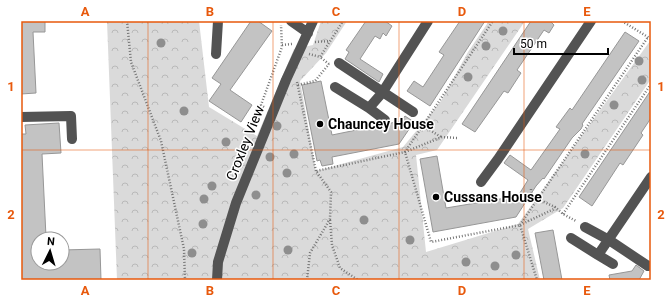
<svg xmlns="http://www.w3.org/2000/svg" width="672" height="301" viewBox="0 0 672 301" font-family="Roboto,sans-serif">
<defs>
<pattern id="forest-crowns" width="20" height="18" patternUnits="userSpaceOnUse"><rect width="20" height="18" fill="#dadada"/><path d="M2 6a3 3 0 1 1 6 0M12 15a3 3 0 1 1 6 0" fill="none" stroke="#b9b9b9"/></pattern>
</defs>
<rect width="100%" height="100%" fill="#fff"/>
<path fill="url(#forest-crowns)" d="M107 21H199L209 107 257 136 294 49 313 45 321 21H347L326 53 300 81 316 171 403 147 441 101 468 52 489 21H525L437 150 416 155 426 252 518 224 650 41 651 42V79L563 208 528 229 540 280H117Z"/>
<path fill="#c3c3c3" stroke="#979797" d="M21 21H45V32H33L36 93 21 94Z
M251 21H258L272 31 230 90 252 105 241 122 209 101 221 84 212 78Z
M366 21H385L392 26 386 36 383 33 380 39 375 36 360 59 383 74 379 82 345 59 349 52 346 50Z
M460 21H485L430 106 407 91 414 81 423 87 444 55 439 52Z
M531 21H550L554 25 549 33 544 30 517 70 521 73 508 93 504 91 475 132 462 124Z
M625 32 639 41 582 124 583 125 581 129 572 138 544 179 543 178 536 186 516 217 433 232 420 159 437 156 446 208 518 196 528 180 504 163 510 155 531 170 560 129 556 127 570 108 572 110Z
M321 81 332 135 381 125 387 126 391 123 401 121 405 116 414 122 399 144 332 157 333 164 322 166 320 160 317 161 302 85Z
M651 90V118L641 133 643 135 623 165 620 163 592 206 579 197Z
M59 123 61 153 42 154 46 237 38 238V263H62V250L100 249 101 280H21V134H26L25 125Z
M553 230 562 280H544L535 233Z
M636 265 644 271 639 280H610L609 275 632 271Z"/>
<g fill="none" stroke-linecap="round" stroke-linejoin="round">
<path stroke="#757575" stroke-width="2.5" stroke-dasharray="1 2" stroke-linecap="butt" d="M127 21 131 62 161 141 184 249 185 280
M622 21 651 39
M315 42 330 41
M282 45 292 44
M309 54 320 57
M329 64 320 57 343 21
M297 82 316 171
M298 85 315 81 329 64
M264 107 261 105 282 47 281 25
M417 122 441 137
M457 138 442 137 405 152 431 242 520 225 537 280
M531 189V196L555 207 563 214 576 221
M563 214 651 84
M330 220 332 245 340 268 358 280
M520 225 648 37
M520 225 554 209 555 207
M307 280 310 253 330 219 331 192 316 171 405 152 493 21"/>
<path stroke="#535353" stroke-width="10" d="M291 21 308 33
M216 54 218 21
M339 63 413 112
M335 87 369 108 382 93 428 21
M369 108 385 120
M21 117 71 116 72 139
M481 182 498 159 591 21
M585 227 609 240 648 266
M571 238 598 255 651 177
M598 255 613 264
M217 280 218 262 236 203 286 80 313 21"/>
</g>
<g fill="#8e8e8e">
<circle cx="503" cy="31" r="4.5"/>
<circle cx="161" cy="43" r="4.5"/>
<circle cx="486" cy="46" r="4.5"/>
<circle cx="639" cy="61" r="4.5"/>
<circle cx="468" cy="77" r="4.5"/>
<circle cx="642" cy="80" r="4.5"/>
<circle cx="614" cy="105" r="4.5"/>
<circle cx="184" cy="111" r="4.5"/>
<circle cx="277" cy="126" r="4.5"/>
<circle cx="226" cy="142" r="4.5"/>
<circle cx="294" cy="154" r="4.5"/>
<circle cx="585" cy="154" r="4.5"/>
<circle cx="270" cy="157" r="4.5"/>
<circle cx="287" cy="173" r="4.5"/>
<circle cx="212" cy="186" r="4.5"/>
<circle cx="256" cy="195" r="4.5"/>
<circle cx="204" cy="199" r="4.5"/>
<circle cx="364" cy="220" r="4.5"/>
<circle cx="203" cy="224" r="4.5"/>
<circle cx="410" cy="240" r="4.5"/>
<circle cx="288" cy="250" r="4.5"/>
<circle cx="192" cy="253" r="4.5"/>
<circle cx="516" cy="255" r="4.5"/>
<circle cx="466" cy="262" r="4.5"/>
<circle cx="495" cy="266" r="4.5"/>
</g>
<path fill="none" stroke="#e8590c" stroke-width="1" stroke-opacity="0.55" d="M148 21V280M273 21V280M399 21V280M524 21V280M21 150H651"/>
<g fill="#000" stroke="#fff" stroke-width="1.5">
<circle cx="320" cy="124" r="4"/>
<circle cx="436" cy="197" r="4"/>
</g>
<g text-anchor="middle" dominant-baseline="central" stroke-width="3" stroke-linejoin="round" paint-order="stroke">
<g font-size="14" font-weight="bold" fill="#000" stroke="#fff" text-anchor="start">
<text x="328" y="124">Chauncey House</text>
<text x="444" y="197">Cussans House</text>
</g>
<g font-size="14" fill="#000" stroke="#fff">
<text transform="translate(245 143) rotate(-68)">Croxley View</text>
</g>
</g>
<rect width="672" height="301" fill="none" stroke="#ffffff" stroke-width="44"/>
<g transform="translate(50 251) rotate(5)"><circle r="19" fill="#ffffff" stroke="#999999"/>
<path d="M0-3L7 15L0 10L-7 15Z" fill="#000000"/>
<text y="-6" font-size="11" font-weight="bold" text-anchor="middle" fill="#000000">N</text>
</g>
<path d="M514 48v6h94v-6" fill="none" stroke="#000000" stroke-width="2"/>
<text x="520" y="48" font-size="12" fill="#000000" stroke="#ffffff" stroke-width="3" paint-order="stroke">50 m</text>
<rect x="22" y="22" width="628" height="257" fill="none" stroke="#e8590c" stroke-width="1.5"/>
<g font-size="13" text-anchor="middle" font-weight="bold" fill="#e8590c">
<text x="85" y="16">A</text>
<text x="210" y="16">B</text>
<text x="336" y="16">C</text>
<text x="462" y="16">D</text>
<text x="587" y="16">E</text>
<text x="11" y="91">1</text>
<text x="661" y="91">1</text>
<text x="11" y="219">2</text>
<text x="661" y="219">2</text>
<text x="85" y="295">A</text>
<text x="210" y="295">B</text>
<text x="336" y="295">C</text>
<text x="462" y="295">D</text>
<text x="587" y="295">E</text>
</g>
</svg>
